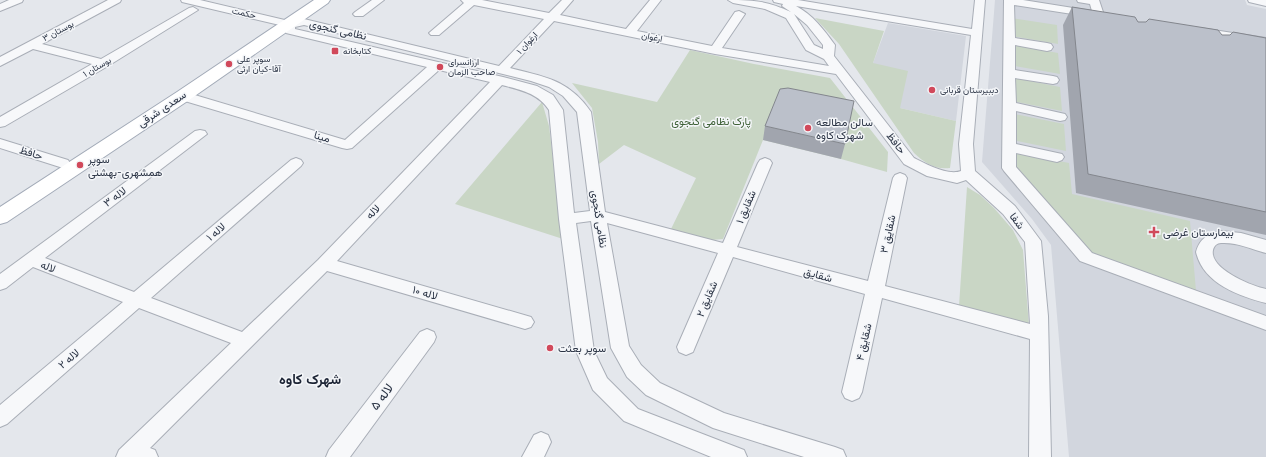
<svg xmlns="http://www.w3.org/2000/svg" width="1266" height="457" viewBox="0 0 1266 457" font-family="'Nunito Sans',Vazirmatn,sans-serif">
<rect width="100%" height="100%" fill="#e4e7ec"/>
<path fill="#d2d6de" d="M995 0H1245L1247 5 1266 9V457H1069L1051 245 1032 219 982 162Z
M888 23 966 36 956 121 900 108 873 63Z"/>
<path fill="#c9d6c5" d="M815 18 884 31 873 63 908 71 900 108 956 121 950 168C935 170 925 163 914 153L839 44Z
M1011 18 1057 25 1058 44 1011 36Z
M1010 44 1058 53 1060 74 1009 65Z
M690 50 754 64 830 78 888 152 887 172 841 159 763 140 723 239 711 240 671 229 696 178 624 145 599 164 598 142 592 108 572 83 657 102Z
M1009 77 1060 87 1062 111 1008 100Z
M542 102 549 126 563 239 455 204Z
M1010 113 1064 124 1066 151 1008 139Z
M1014 152 1069 163 1072 194 1190 221 1196 291 1091 253 1014 169Z
M967 187 980 195 994 208 1013 230 1023 250 1029 326 959 306Z"/>
<g fill="none" stroke-linecap="round" stroke-linejoin="round">
<g stroke="#a9aeb7" stroke-width="2">
<path id="minor" d="M9 0H23L22 2 0 11V4Z
M108 0H121L120 2 42 44 101 59 189 8 193 7 198 10 108 66 5 126 0 127V117L92 64 33 49 0 66V57Z
M181 0H200L289 21 304 19 499 66 544 19 474 5 439 35H431L429 33 464 3 461 0H482L549 13 562 0H573L560 15 626 29 650 0H661L637 31 712 46 735 12 739 11 745 14 722 48 829 66 824 59 806 50 786 18 765 9 733 3 728 0C754 0 767 1 791 12L782 6 783 4 774 2 773 0H798L972 29 975 0H985L973 144 975 171 1015 206 1041 241 1048 316 1051 457H1029L1030 339 882 298 862 392 859 398 852 401 845 398 842 392 865 294 733 257 695 347 693 352 686 355 679 352 677 347 718 253 607 223 629 346 641 365 660 383 724 413 835 447 843 450 846 457H804L713 428 646 395 627 377 611 348 591 221 576 223 594 351 607 378 638 409 744 450 747 457H711L624 421 593 390 576 351 559 219 549 110C538 93 520 90 502 85L337 261 531 317 534 322 531 327 525 329 327 271 150 448 155 450 158 457H116L119 450 231 343 139 308 7 424 0 427V405L123 302 33 267 6 288 0 290V274L195 131 200 130 205 131 207 134 45 258 134 292 291 160 296 158 301 160 303 163 301 166 151 298 242 332 318 260 490 82 439 70 352 148 347 149 342 148 178 99 177 96 178 93H188L345 140 427 67 286 33 284 26 182 2ZM796 6 971 35 959 144 961 171C948 176 926 164 914 158L834 56 835 45C824 30 813 15 796 6ZM794 14 807 25 823 45V49L814 45ZM554 21 715 54 836 74 904 164 927 176 957 183 966 180 1003 214 1025 242 1030 324 885 286 907 178 905 175 900 173 895 175 893 178 868 281 737 247 772 163 770 160 765 158 760 160 758 163 723 243 605 212 591 112C569 80 546 77 510 68ZM304 25 531 81 549 87 563 96 577 112 590 211 574 213 563 110 553 95 537 86 503 77 295 29V27Z
M372 0H384L363 16H355L353 14 355 12Z
M1004 0H1023L1092 11 1090 4 1078 2 1077 0H1099L1104 15 1098 18 1014 5 1015 38 1047 43 1051 44 1053 47 1051 50 1047 51 1015 45V70L1053 76 1057 77 1059 80 1057 83 1053 84 1015 78 1016 103 1065 114 1067 117 1065 120 1060 121 1016 111V144L1062 154 1064 157 1062 160 1057 162 1016 153V167L1092 253 1266 316V330L1080 261 1004 171 1002 168Z
M1248 0H1266V6L1249 2Z
M1200 28 1266 38V46L1196 33 1194 31 1196 29Z
M0 139 68 160 70 163 68 166 63 168 0 148Z
M1221 231 1241 233 1266 240V253C1251 249 1237 242 1221 243 1217 243 1214 246 1213 250 1209 269 1252 286 1266 289V303C1238 296 1203 283 1196 252 1200 238 1207 235 1221 231Z
M427 329 434 332 436 337 434 342 350 457H326L329 450 420 332Z
M541 432 548 435 551 442 544 457H522L534 435Z"/>
</g>
<g stroke="#a3abb8" stroke-width="2">
<path id="major" d="M314 0H330L328 3 189 100 7 222 0 224V207L177 92Z"/>
</g>
<use href="#minor" fill="#f7f8fa" fill-rule="evenodd"/>
<use href="#major" fill="#fff" fill-rule="evenodd"/>
</g>
<path fill="#a1a5ae" d="M1072 7 1138 22 1222 35 1266 38V235L1076 193 1063 25Z
M765 126 845 144 841 159 763 140Z"/>
<path fill="#bbc0ca" stroke="#83868d" d="M1072 7 1135 17 1138 22H1146L1149 19 1218 30 1222 35H1230L1233 32 1266 38V212L1088 174Z
M788 88 854 101 845 144 765 126 780 89Z"/>
<g fill="#d1495b" stroke="#f4f6f9" stroke-width="1.5">
<rect x="331" y="47" width="8" height="8" rx="2"/>
<circle cx="229" cy="64" r="4"/>
<circle cx="440" cy="67" r="4"/>
<circle cx="932" cy="90" r="4"/>
<circle cx="808" cy="128" r="4"/>
<circle cx="80" cy="165" r="4"/>
<path d="M1152 226h4v4h4v4h-4v4h-4v-4h-4v-4h4z"/>
<circle cx="550" cy="348" r="4"/>
</g>
<g text-anchor="middle" dominant-baseline="central" stroke-width="3" stroke-linejoin="round" paint-order="stroke">
<g font-size="9" fill="#2b3445" stroke="#f4f6f9">
<text transform="translate(244 13) rotate(13)">حکمت</text>
<text transform="translate(58 31) rotate(-28)">بوستان ۳</text>
<text transform="translate(652 37) rotate(11)">ارغوان</text>
<text transform="translate(527 43) rotate(-47)">ارغوان ۱</text>
<text transform="translate(97 67) rotate(-30)">بوستان ۱</text>
</g>
<g font-size="9" fill="#2b3445" stroke="#f4f6f9" text-anchor="start">
<text x="343" y="51">کتابخانه</text>
<text x="237" y="59">سوپر علی<tspan x="237" dy="10">آقا-کیان ارثی</tspan></text>
<text x="448" y="62">ارزانسرای<tspan x="448" dy="10">صاحب الزمان</tspan></text>
<text x="940" y="90">دببیرستان قربانی</text>
</g>
<g font-size="11" fill="#2b3445" stroke="#f4f6f9">
<text transform="translate(338 30) rotate(13)">نظامی گنجوی</text>
<text transform="translate(162 109) rotate(-34)">سعدی شرقی</text>
<text transform="translate(322 137) rotate(16)">مینا</text>
<text transform="translate(896 143) rotate(52)">حافظ</text>
<text transform="translate(31 153) rotate(17)">حافظ</text>
<text transform="translate(115 197) rotate(-37)">لاله ۳</text>
<text transform="translate(746 207) rotate(-67)">شقایق ۱</text>
<text transform="translate(373 212) rotate(-46)">لاله</text>
<text transform="translate(599 219) rotate(81)">نظامی گنجوی</text>
<text transform="translate(1017 221) rotate(53)">شفا</text>
<text transform="translate(216 232) rotate(-41)">لاله ۱</text>
<text transform="translate(888 234) rotate(-78)">شقایق ۳</text>
<text transform="translate(48 267) rotate(21)">لاله</text>
<text transform="translate(818 275) rotate(15)">شقایق</text>
<text transform="translate(425 293) rotate(16)">لاله ۱۰</text>
<text transform="translate(707 299) rotate(-67)">شقایق ۲</text>
<text transform="translate(864 342) rotate(-77)">شقایق ۴</text>
<text transform="translate(69 359) rotate(-40)">لاله ۲</text>
</g>
<g font-size="11" fill="#3f6138" stroke="#f4f6f9">
<text x="711" y="121">پارک نظامی گنجوی</text>
</g>
<g font-size="11" fill="#2b3445" stroke="#f4f6f9" text-anchor="start">
<text x="816" y="122">سالن مطالعه<tspan x="816" dy="13">شهرک کاوه</tspan></text>
<text x="88" y="159">سوپر<tspan x="88" dy="13">همشهری-بهشتی</tspan></text>
<text x="1163" y="232">بیمارستان غرضی</text>
<text x="558" y="348">سوپر بعثت</text>
</g>
<g font-size="13" fill="#2b3445" stroke="#f4f6f9">
<text transform="translate(382 397) rotate(-53)">لاله ۵</text>
</g>
<g font-size="14" font-weight="bold" fill="#1d2536" stroke="#f4f6f9">
<text x="310" y="379">شهرک کاوه</text>
</g>
</g>
</svg>
